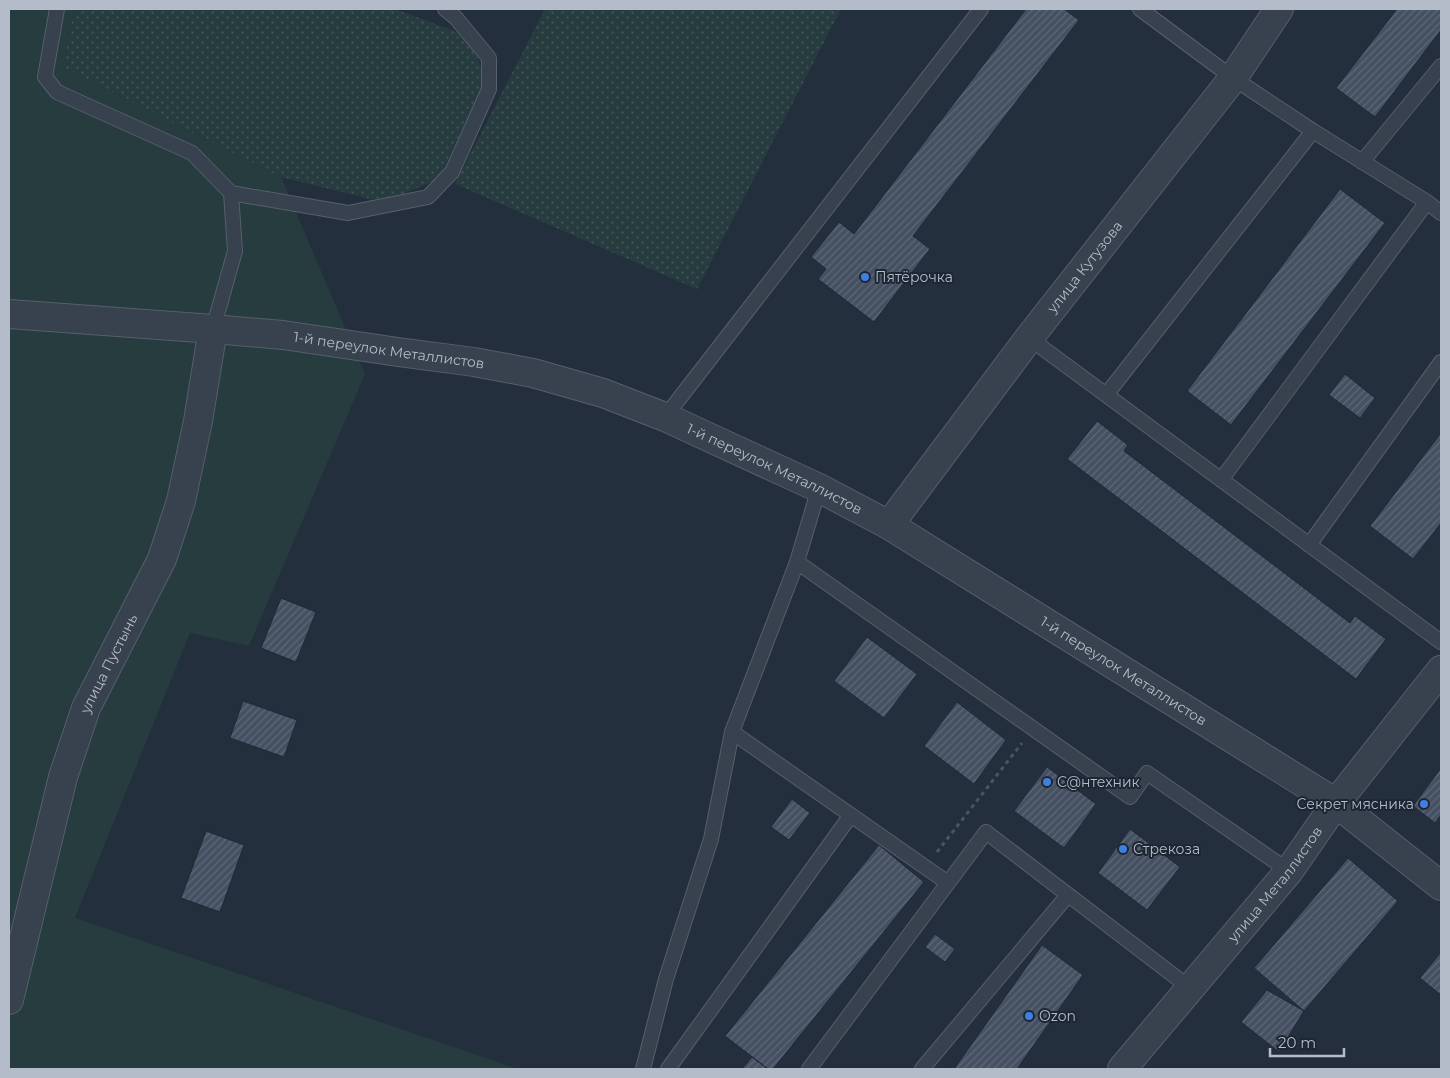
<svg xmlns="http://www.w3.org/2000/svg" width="1450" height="1078" viewBox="0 0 1450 1078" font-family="Montserrat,sans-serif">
<defs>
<pattern id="garden-dots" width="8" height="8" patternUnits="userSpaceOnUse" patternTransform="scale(1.25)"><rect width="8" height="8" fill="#263c3f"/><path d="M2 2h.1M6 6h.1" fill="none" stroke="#435659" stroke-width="1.8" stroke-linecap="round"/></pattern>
<pattern id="building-hatch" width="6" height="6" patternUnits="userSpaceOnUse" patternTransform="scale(1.25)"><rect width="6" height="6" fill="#455162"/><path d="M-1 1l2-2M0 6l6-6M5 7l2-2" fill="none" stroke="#5d6877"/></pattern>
</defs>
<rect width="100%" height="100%" fill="#242f3e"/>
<path fill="#263c3f" d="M9 9H74L63 67 281 177 365 374 249 646 190 633 75 918 518 1069H9Z"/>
<path fill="url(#garden-dots)" d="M74 9H395L470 37 485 79 439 179 383 202 281 177 63 67Z
M545 9H841L697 289 455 184Z"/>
<path fill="url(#building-hatch)" stroke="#1f2835" d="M1026 9H1064L1079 20 913 236 930 249 874 322 818 279 826 269 811 257 839 222 854 234Z
M1397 9H1441V30L1375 117 1336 88Z
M1340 189 1385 223 1231 425 1187 391Z
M1345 374 1375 398 1360 418 1329 395Z
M1097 421 1128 445 1124 451 1350 623 1355 616 1386 639 1356 679 1067 459Z
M1441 433V523L1413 559 1370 526Z
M281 598 316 612 296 662 261 648Z
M867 637 917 674 884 718 834 681Z
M243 701 297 720 284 757 230 738Z
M957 702 1006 740 974 784 924 746Z
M1047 767 1096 804 1064 848 1014 811Z
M1441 768V815L1435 823 1413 806Z
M792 799 810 813 789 840 771 827Z
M1130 829 1180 867 1147 910 1098 873Z
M206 831 244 845 220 912 181 898Z
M879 845 924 882 773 1069H768L725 1036Z
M1348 858 1398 901 1304 1011 1254 968Z
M935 934 955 949 945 962 925 947Z
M1042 945 1083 975 1017 1069H954Z
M1441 952V995L1420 978Z
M1267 990 1304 1011 1279 1052 1241 1022Z
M752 1057 768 1069H742Z"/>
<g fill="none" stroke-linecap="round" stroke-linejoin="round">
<g stroke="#565f6c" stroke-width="16">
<path id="service" d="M57 9 45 77 57 92 192 153 231 193 235 251 213 329
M1140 9 1233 78 1313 131 1427 202 1441 213
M1362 162 1441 66
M231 193 348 213 428 197 452 172 489 89V58L456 18 445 9
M1029 338 1441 642
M1106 395 1313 131
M665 417 981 9
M1221 480 1427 202
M1309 545 1441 362
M797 562 1130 797 1147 773 1289 871
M732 732 948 883 809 1069
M948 883 986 832 1190 988
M643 1069 666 979 711 839 732 732 797 562 819 488
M668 1069 851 815
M922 1069 1068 895"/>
</g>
<g stroke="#565f6c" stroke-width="30">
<g id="minor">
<path id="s1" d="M889 525 1029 338 1233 78 1279 9"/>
<path id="s2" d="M9 1000 63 777 86 708 162 559 181 501 198 421 213 329"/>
<path id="s3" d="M1122 1069 1289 871 1336 803 1441 670"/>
</g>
</g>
<g stroke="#565f6c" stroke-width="30">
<g id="tertiary">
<path id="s4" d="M9 314 213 329 283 335 398 352 474 362 533 373 603 393 665 417 819 488 889 525 1336 803 1441 886"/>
</g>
</g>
<path stroke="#44595c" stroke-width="3" stroke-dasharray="4 4" stroke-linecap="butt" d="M937 852 1022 743"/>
<use href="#service" stroke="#38414e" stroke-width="14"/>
<use href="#minor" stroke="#38414e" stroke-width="28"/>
<use href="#tertiary" stroke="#38414e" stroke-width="28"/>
</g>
<g fill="#3f7fe0" stroke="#1d2633" stroke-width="2">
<circle cx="865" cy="277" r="5"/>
<circle cx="1047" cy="782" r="5"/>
<circle cx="1424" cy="804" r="5"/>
<circle cx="1123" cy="849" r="5"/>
<circle cx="1029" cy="1016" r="5"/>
</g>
<g text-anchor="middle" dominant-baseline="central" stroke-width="4" stroke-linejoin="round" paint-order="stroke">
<g font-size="14" fill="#b4bcc9" stroke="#1d2633">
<text stroke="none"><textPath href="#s1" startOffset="324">улица Кутузова</textPath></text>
<text stroke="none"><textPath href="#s4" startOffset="382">1-й переулок Металлистов</textPath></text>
<text stroke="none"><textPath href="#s4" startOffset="788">1-й переулок Металлистов</textPath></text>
<text stroke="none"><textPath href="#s2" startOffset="352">улица Пустынь</textPath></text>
<text stroke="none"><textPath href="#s4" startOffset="1192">1-й переулок Металлистов</textPath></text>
<text stroke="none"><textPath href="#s3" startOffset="240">улица Металлистов</textPath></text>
</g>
<g font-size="14" fill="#b4bcc9" stroke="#1d2633" text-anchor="start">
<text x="875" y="277">Пятёрочка</text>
<text x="1057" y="782">С@нтехник</text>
<text x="1414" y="804" text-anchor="end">Секрет мясника</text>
<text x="1133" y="849">Стрекоза</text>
<text x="1039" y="1016">Ozon</text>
</g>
</g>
<rect width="1450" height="1078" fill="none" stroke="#b4bcc9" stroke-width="20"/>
<path d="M1270 1048v8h74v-8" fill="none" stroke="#b4bcc9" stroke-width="2.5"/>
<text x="1278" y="1048" font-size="15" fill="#b4bcc9" stroke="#1d2633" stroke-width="4" paint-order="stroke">20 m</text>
</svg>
